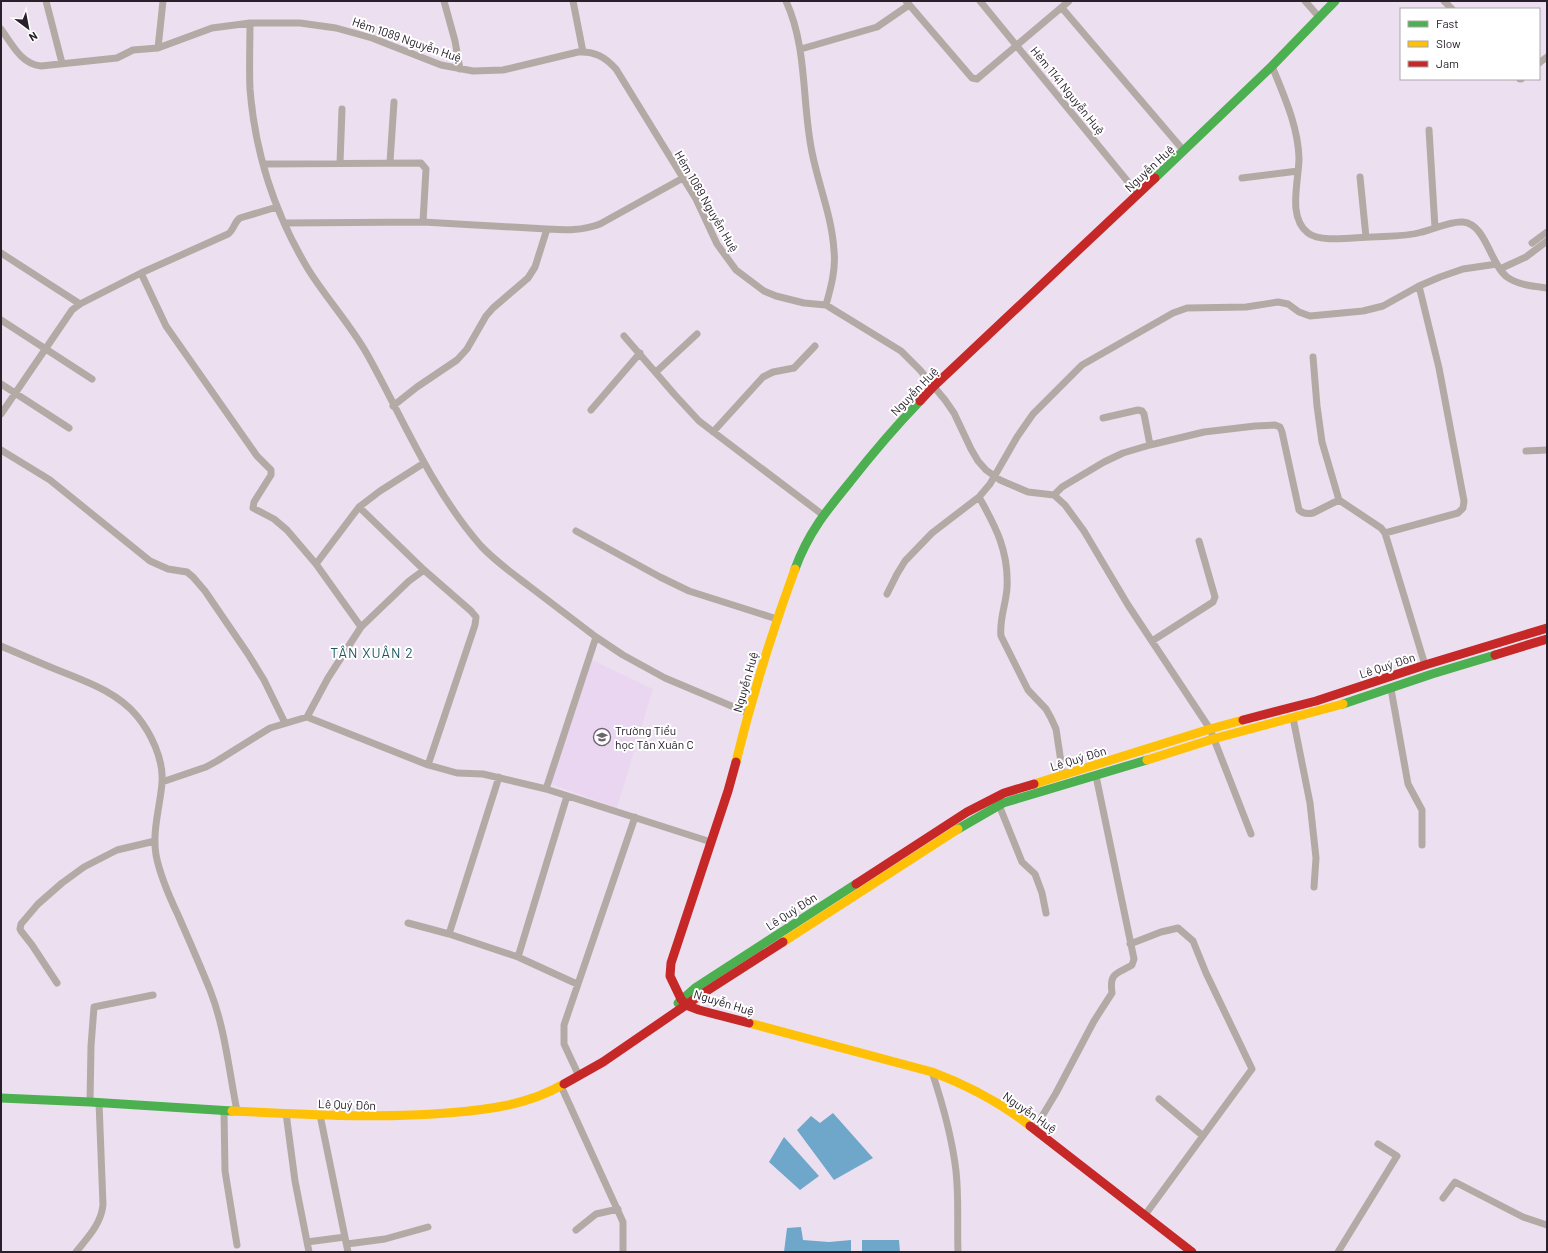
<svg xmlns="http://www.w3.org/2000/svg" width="1548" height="1253" viewBox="0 0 1548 1253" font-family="Barlow,sans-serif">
<rect width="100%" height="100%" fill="#ece0f0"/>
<path fill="#ead6f1" d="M592 660 653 689 617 808 550 784Z"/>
<path fill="#6fa7cb" d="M833 1113 873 1158 834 1180 797 1130 811 1116 820 1123Z
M784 1137 819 1176 800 1190 769 1162Z
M801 1227 803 1240 829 1242 851 1240V1252H784L787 1228Z
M862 1240H899L900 1252H862Z"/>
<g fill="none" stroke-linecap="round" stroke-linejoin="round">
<path stroke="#b4aaa5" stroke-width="7" d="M46 1 62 63
M444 1 455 41 460 69
M573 1 583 52
M786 1C807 47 802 98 811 147 817 182 832 215 834 251 836 269 831 287 826 305
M906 1 972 78 977 79 1069 1
M980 1 1138 194
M1305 1 1319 17
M1444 1 1452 9
M1062 8 1184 151
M250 23C250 45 249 67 250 89 255 153 275 214 308 269 326 298 350 324 367 354 403 418 431 489 481 546 495 561 512 573 529 586 551 603 574 620 596 637
M1 29C12 44 21 64 41 66L117 58 133 50 158 48 212 28 250 23H300L336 28 372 38 441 65 473 71 503 70 578 52C595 51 605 57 616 69L696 199 717 244 736 270 764 291 776 296 804 303 826 305 901 351 920 370 945 400 954 413 971 449 978 461 986 470 1000 480 1028 492 1054 495 1065 505 1084 531 1128 605 1210 729 1251 834
M158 48 163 1
M801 49 877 27 909 5
M1539 63 1547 57
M1272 66C1284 96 1298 126 1299 158 1299 181 1287 217 1308 233 1321 243 1355 237 1371 237 1388 236 1405 237 1422 232 1435 229 1449 221 1463 222 1486 224 1490 264 1507 277 1518 285 1533 286 1547 288
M1520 79H1521
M1429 130 1435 228
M390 162 394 102
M340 163 342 109
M263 164 421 163 426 169 423 222
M1360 177 1366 237
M1242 178 1298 171
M284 223 423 222 547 229
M1532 243 1547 232
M1 253 80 304
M1500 269 1526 257 1547 241
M141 273 166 326 257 456 271 470V475L254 502 253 508 274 519 287 530 316 564 361 627
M1 320 92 379
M624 336 675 395 699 421 823 515
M1313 357 1317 406 1322 442 1339 500 1381 528 1385 533 1425 665
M656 372 697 334
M1 384 69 428
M393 406 417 387 457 360 467 349 486 316 493 308 528 278 535 267 547 229C565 230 582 231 600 224L683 178
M591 410 640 353
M1 414 72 310 80 304 141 273 228 234C234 230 234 222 240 218L277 207
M1103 418 1138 410 1142 411 1144 414 1150 445
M713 432 763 377 773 372 794 368 815 346
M1 450 50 480 150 561 168 569 187 572 193 577 205 591 248 654 264 680 285 723
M1526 451 1547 450
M1054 495 1062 487 1104 462 1123 453 1150 445 1204 432 1255 426 1275 425 1280 427 1282 432 1299 510C1303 514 1308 514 1313 513L1339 500
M979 497C996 527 1009 552 1007 588 1006 604 999 620 1001 636L1028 690 1046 709 1051 718 1056 729 1063 775
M359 507 424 570 471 611 476 617 475 625 428 765
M576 531 660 577 689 591 777 619
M1385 533 1458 513 1463 508 1464 501 1439 368 1419 286
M316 564 359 507 380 491 424 463
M887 594 897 574 905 561 932 533 979 497 990 484 1017 437 1033 414 1082 365 1173 313 1187 308 1246 307 1278 302 1288 304 1299 312 1310 316 1363 311 1383 306 1419 286 1440 277 1463 269 1497 264
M1152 641 1213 602 1215 597 1199 541
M1 646C20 654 40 663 60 671 87 682 117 692 137 716 151 733 164 760 162 783 160 807 152 831 156 855 160 876 169 896 178 915 189 940 200 965 210 990 225 1028 229 1071 237 1111
M1391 689 1408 784 1422 810V845
M307 717 328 678 361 627 409 581 424 570
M1293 718 1310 803 1316 858 1314 887
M499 777 449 934 518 957 567 796
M162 782 206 767 217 761 270 728 307 717 428 765 457 773 483 774 546 789 711 842
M546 789 596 637 623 655 665 678 748 713
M999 805 1022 862 1035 874 1042 893 1046 913
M408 923 449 934
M1130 944 1161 932 1178 928 1193 941 1206 973 1252 1069 1145 1215
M518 957 577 984
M57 983 32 945 21 931 20 929 21 924 38 904 62 883 84 867 117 850 155 841
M932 1072C943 1105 952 1137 956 1171 959 1198 957 1225 958 1252
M579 1076 564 1044V1025L635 817
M561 1086 623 1222V1252
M1159 1099 1203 1136
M90 1102 91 1046 94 1007 153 995
M224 1111 225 1171 237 1245
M286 1113 295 1181 309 1252
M320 1115 348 1252
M1035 1128 1056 1093 1094 1021 1112 993C1109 972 1117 974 1132 965L1134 959 1096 776
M1443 1198 1455 1182 1523 1217 1547 1225
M576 1230 596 1214 618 1209
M307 1242 345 1237
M347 1244 385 1239 428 1227
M76 1252C88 1237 101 1224 103 1205L99 1102
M1338 1252 1397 1156 1378 1144"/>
<path stroke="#4caf50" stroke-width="9" d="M1155 178 1272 66 1335 1
M795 569C808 533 827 510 850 482 872 454 895 427 920 401
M1343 704 1432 674 1495 655
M958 829 1003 803 1147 760
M678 1003 695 988 856 884
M1 1098 90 1102 232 1111"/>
<path stroke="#ffc107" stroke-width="9" d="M1147 760 1213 739 1343 704
M736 762C752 696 772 632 795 569
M1034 784 1210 729 1243 720
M783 942 958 829
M749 1023 932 1072C967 1085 1001 1103 1030 1126
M232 1111C303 1114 375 1119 447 1113 487 1110 528 1105 564 1084"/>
<path stroke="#c62828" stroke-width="9" d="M920 401 934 386 1155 178
M1495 655 1547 639
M1243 720 1316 701 1425 665 1547 628
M736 762 728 791 671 963 670 976 681 999 686 1005 699 1010 749 1023
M856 884 967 812 1004 793 1034 784
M564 1084 603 1062 702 994 783 942
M1030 1126 1192 1252"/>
</g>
<defs>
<g id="school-ring" transform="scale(0.9)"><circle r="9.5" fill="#fff" stroke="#6d6370" stroke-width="1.5"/><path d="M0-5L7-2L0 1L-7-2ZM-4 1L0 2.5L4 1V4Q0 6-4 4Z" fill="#6d6370"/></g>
</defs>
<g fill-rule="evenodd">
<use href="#school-ring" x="602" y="737"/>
</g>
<g text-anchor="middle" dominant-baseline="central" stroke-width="4" stroke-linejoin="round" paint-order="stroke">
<g font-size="12" fill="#28202b" stroke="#fff">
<text transform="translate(407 39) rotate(19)">Hẻm 1089 Nguyễn Huệ</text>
<text transform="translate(1068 90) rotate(51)">Hẻm 1141 Nguyễn Huệ</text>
<text transform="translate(1149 168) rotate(-43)">Nguyễn Huệ</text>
<text transform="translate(707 201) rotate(60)">Hẻm 1089 Nguyễn Huệ</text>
<text transform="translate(914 391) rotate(-46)">Nguyễn Huệ</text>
<text transform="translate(1387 665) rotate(-18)">Lê Quý Đôn</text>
<text transform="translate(745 682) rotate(-74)">Nguyễn Huệ</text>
<text transform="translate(1078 758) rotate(-17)">Lê Quý Đôn</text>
<text transform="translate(791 911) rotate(-33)">Lê Quý Đôn</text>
<text transform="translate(724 1002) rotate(17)">Nguyễn Huệ</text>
<text transform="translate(347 1104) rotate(2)">Lê Quý Đôn</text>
<text transform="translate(1030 1112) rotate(35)">Nguyễn Huệ</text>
</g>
<g font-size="12" fill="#28202b" stroke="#fff" text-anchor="start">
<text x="615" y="730">Trường Tiểu<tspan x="615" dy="14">học Tân Xuân C</tspan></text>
</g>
<g font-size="14" letter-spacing="1" fill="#1e5760" stroke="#fff">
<text x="372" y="652">TÂN XUÂN 2</text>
</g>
</g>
<rect width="1548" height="1253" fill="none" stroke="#28202b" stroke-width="4"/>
<rect x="1400" y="8" width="140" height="72" fill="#ffffff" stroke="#a9a6aa"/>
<rect x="1408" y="21" width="20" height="6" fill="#4caf50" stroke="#a9a6aa"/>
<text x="1436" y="28" font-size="12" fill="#28202b">Fast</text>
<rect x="1408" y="41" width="20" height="6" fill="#ffc107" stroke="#a9a6aa"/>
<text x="1436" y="48" font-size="12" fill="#28202b">Slow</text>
<rect x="1408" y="61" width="20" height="6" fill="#c62828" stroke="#a9a6aa"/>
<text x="1436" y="68" font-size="12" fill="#28202b">Jam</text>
<g transform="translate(28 28) rotate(148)" stroke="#ffffff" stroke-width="3" paint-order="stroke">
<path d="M0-3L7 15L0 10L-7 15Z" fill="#28202b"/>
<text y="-6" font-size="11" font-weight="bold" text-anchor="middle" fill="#28202b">N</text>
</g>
</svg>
